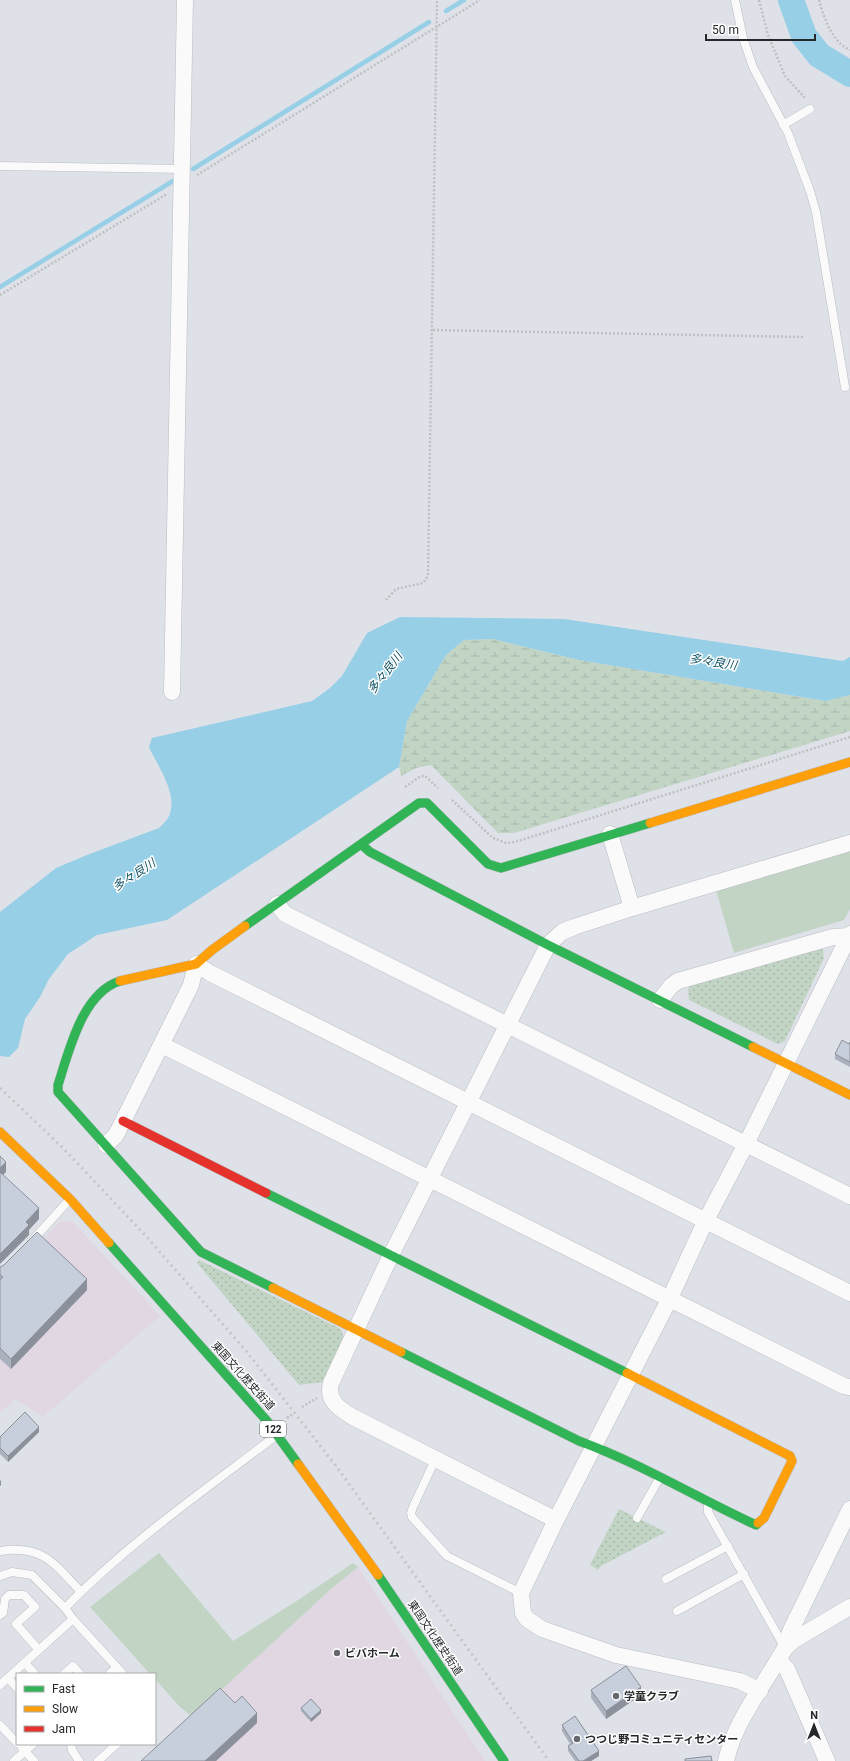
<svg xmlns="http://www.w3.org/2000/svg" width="850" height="1761" viewBox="0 0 850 1761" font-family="Roboto,'Noto Sans JP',sans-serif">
<defs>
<pattern id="wetland-marsh" width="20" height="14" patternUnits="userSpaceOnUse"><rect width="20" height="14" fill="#c2d5c5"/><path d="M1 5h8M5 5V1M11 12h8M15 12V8" fill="none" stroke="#a7b7a9"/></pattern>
<pattern id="park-dots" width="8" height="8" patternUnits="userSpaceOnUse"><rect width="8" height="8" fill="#c2d5c5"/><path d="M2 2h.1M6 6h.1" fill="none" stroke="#a7b7a9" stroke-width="1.8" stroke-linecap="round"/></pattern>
</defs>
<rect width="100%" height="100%" fill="#dee1e7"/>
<path fill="#e0d7e3" d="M72 1221 160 1316 43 1417 15 1399 0 1413V1283L60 1222Z
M358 1567 485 1761H144L331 1589Z"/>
<path fill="#c2d5c5" d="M850 851V909L844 920 734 953 716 890Z
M159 1553 233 1641 298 1600 353 1563 358 1567 331 1589 192 1717 179 1706 155 1679V1674H150L90 1607Z"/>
<path fill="url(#wetland-marsh)" d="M493 639 579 660 826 701 850 695V731L514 833H498L431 765 416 768 401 776 399 767 407 721 446 655 464 640Z"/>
<path fill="url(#park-dots)" d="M819 948 823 950 824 958 785 1041 778 1044 689 1000 688 989 690 986Z
M199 1260 341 1329 344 1339 323 1382 299 1385 197 1263Z
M619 1509 666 1532 601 1566 598 1570 590 1565Z"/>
<path fill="#97cfe7" d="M400 617 564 619 843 661 850 657V695L826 701 579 660 493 639 464 640 446 655 407 721 399 767 167 920 97 935 68 954 49 979 40 997 25 1019 18 1048 9 1057 0 1056V912L56 868 87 855 159 828C162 825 166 821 168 818 180 796 158 767 149 747L152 738 312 701 330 688 342 676 367 633Z"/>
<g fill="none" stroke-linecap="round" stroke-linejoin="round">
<path stroke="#97cfe7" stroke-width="4.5" d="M446 11 464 0
M193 169 429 22
M0 287 173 181"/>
<path stroke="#97cfe7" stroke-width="26" d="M791 0 804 36 819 55 850 74"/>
<g stroke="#bbbdc2" stroke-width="9">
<path id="lane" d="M735 0 743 38 753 67 788 133 810 191 816 212 845 387
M783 125 810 109
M0 166 183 169
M32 1241 70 1199
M435 1460 413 1507 411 1513 412 1517 447 1556 521 1593
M708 1506V1512L785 1648
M637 1518 659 1479
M0 1551C42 1544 55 1564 81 1592
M0 1576 12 1572 32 1575 65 1608 73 1619 123 1674
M666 1579 728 1546
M65 1608C127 1544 206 1489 277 1435
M677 1611 744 1574
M0 1615 3 1613 5 1599 9 1595H24L35 1607 16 1624 39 1650
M25 1663 35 1674
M64 1674 73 1666 80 1674
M109 1674 117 1667
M8 1678 17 1688
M0 1685 73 1619
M0 1725 17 1743
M71 1744 72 1750 79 1761
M22 1748 34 1761
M14 1761 33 1744
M98 1761 117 1744"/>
</g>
<g stroke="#bbbdc2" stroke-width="17">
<path id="street" d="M172 692 185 0
M610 834 632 908
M277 904 285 914 850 1196
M660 1000 671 986 678 981 833 937 849 936
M162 1045 844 1386 850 1387
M106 1145 116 1135 191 985 196 964 210 973 850 1293
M556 1520 353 1417C340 1409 326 1401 331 1383L391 1255 548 945 562 932 574 927 632 908 850 843
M785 1648 790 1632 850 1509
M778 1660 787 1669 827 1761
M760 1691 740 1681 616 1655 542 1629 527 1619 523 1613 521 1593 556 1520 670 1298 705 1222 746 1144 850 934
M726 1761C735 1720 765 1684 785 1648L794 1640 850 1607"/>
</g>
<g stroke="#bbbdc2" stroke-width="10">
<path id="fast" d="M362 845 370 852 548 945 753 1047
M245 926 419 803H427L488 864 501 868 650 823
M120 981C82 993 69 1051 58 1085V1092L201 1252 273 1288
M266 1193 627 1373
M109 1243 267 1421 298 1464
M401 1352 579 1441C640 1463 697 1498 756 1525L758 1523
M378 1575 504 1761"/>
</g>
<g stroke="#bbbdc2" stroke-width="10">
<path id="slow" d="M650 823 850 762
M120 981 196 964 212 950 245 926
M753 1047 850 1095
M0 1132 70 1199 109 1243
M273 1288 401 1352
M627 1373 790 1456 792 1461 764 1518 758 1523
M298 1464 378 1575"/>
</g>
<g stroke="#bbbdc2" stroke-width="10">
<path id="jam" d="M123 1121 266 1193"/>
</g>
<path stroke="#bfc0c2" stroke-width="2.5" stroke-dasharray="2 2" stroke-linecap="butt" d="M759 0 768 35 785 76 806 99
M819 0C824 18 832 42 850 50
M197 175 480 0
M0 295 167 194
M433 330 804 337
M386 600 396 589 423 583 428 576 437 0
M405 787 421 776H425L438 788
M452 800 493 838 506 843 515 842 850 737
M302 1407 317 1398
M287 1418 293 1414"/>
<use href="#lane" stroke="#fafafb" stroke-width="8"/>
<use href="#street" stroke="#fafafb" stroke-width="16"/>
<use href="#fast" stroke="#30b455" stroke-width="9"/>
<use href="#slow" stroke="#ff9f0a" stroke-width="9"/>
<use href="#jam" stroke="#e5322d" stroke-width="9"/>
<path stroke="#c4c6c8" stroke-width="3" stroke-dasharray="2 4" stroke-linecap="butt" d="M0 1088 64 1149 145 1235 247 1352 336 1466 549 1761"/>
</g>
<path fill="#abb1bd" d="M850 1042V1067L835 1059V1054L849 1044Z
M0 1267 87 1290 11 1369 0 1359Z
M39 1432 8 1462 0 1454V1437Z
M591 1690 641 1695 606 1719 591 1698Z
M301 1708 321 1713 311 1722 301 1711Z
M562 1725 599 1756 591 1761H575L568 1751V1746L570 1744 562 1731Z"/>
<path fill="#8b909a" d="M6 1162V1172L0 1178V1168Z
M39 1208V1219L29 1230V1235L0 1264V1254L26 1222Z
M87 1279V1290L11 1369V1359Z
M39 1427V1432L8 1462V1456Z
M1 1480V1485L0 1486V1481Z
M641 1687V1695L606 1719V1711Z
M321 1710V1713L311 1722V1719Z
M257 1713V1723L216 1761H205Z
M599 1751V1756L591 1761H583Z"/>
<path fill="#c7cedc" stroke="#8b909a" d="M842 1040 849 1044 850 1042V1062L835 1054Z
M0 1156 6 1162 0 1168Z
M0 1172 39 1208 26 1222 29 1225 0 1254Z
M37 1232 87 1279 11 1359 0 1348V1280L3 1277 0 1275V1267L4 1265Z
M25 1412 39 1427 8 1456 0 1448V1437Z
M626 1666 641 1687 606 1711 591 1690Z
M220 1688 235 1703 242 1696 257 1713 205 1761H141Z
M311 1699 321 1710 311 1719 301 1708Z
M575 1716 599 1751 583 1761H579L568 1746 573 1743 562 1725Z
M711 1756 712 1761H685V1759Z"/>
<g fill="#66686d" stroke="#fff" stroke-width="1.5">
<circle cx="337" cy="1653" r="4"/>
<circle cx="616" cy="1696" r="4"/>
<circle cx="577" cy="1739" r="4"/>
</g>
<g text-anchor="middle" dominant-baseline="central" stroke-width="3" stroke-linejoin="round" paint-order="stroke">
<rect fill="#fff" stroke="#66686b" stroke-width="1" x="260" y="1421" width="26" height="16" rx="3"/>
<g font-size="10" font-weight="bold" fill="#25272b">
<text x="273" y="1429">122</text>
</g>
<g font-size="11" fill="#25272b" stroke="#fff">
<text transform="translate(243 1376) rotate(48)">東国文化歴史街道</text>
<text transform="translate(435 1638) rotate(56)">東国文化歴史街道</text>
</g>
<g font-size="11" font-weight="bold" fill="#25272b" stroke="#fff" text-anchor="start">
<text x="345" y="1653">ビバホーム</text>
<text x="624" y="1696">学童クラブ</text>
<text x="585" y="1739">つつじ野コミュニティセンター</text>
</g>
<g font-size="12" font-style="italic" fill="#105268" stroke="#fff">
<text transform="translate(713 662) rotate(9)">多々良川</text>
<text transform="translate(385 673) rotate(-52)">多々良川</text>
<text transform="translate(134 875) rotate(-33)">多々良川</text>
</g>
</g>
<rect x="16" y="1673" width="140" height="72" fill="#ffffff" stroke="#a8a9aa"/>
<rect x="24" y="1686" width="20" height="6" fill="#30b455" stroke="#a8a9aa"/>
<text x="52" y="1693" font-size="12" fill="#25272b">Fast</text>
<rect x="24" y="1706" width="20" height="6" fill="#ff9f0a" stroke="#a8a9aa"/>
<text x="52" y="1713" font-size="12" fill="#25272b">Slow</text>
<rect x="24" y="1726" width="20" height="6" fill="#e5322d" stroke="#a8a9aa"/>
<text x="52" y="1733" font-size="12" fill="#25272b">Jam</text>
<g transform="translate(814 1725)" stroke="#ffffff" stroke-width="3" paint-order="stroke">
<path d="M0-3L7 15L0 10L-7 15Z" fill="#25272b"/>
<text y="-6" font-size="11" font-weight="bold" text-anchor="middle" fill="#25272b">N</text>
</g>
<path d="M706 34v6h109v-6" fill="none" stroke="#25272b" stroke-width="2"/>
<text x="712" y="34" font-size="12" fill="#25272b" stroke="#ffffff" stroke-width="3" paint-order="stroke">50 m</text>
</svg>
